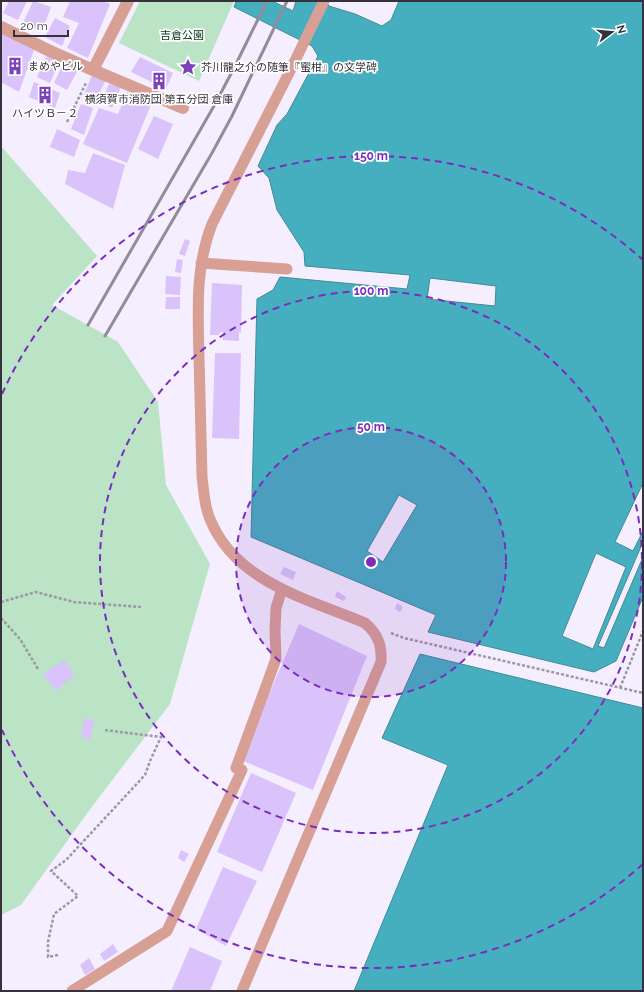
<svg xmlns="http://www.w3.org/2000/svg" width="644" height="992" viewBox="0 0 644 992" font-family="Raleway,'Noto Sans JP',sans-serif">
<rect width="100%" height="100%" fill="#f5eefe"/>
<path fill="#bae4c5" d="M140 1H234L199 81 119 43Z
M1 146 97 256 52 305 118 342 158 402 166 485 210 564 170 704 88 812 21 905 1 915Z"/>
<path fill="#46afbf" stroke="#418a98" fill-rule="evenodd" d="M242 1H272L293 11 296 1H326L329 6 355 14 382 26 391 20 399 1H643V483L615 542 633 551 643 531V542L598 646 604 648 643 557V597L616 661 594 672 428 632 436 615 251 537 257 299 273 290 280 277 407 289 410 275 305 266 304 252 277 210 269 178 258 166 277 125 287 114 318 56 312 46 234 7 236 2ZM430 278 496 286 495 306 427 299ZM399 495 417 505 383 562 367 551ZM596 553 626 567 593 649 562 636Z
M420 654 643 708V991H354L448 765 382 738Z"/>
<path fill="#d9c3fa" d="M9 1H27L18 20 3 13Z
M33 1 51 7 42 31 23 23Z
M70 1H103L110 4 88 58 67 48 79 23 63 17Z
M55 18 70 26 62 46 45 37Z
M1 32 34 50 19 92 1 82Z
M47 55 60 60 50 83 37 77Z
M140 57 173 73 166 89 131 72Z
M64 62 78 70 67 90 54 83Z
M92 75 106 80 95 102 83 97Z
M34 82 60 93 55 108 29 97Z
M109 84 121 87 112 108 101 102Z
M127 92 152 102 127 163 83 144 99 108 118 114Z
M81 104 93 108 84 135 71 129Z
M154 116 173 124 158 159 138 149Z
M57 129 80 140 74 157 50 147Z
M93 153 125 165 113 209 65 184 68 170 85 173Z
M185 239 190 241 185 256 179 254Z
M177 259 183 260 181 273 175 272Z
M166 276 181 277 180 295 165 294Z
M212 283 242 285 241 333 239 332V341L223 340V332L219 333V335H210Z
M166 297H180V309H165Z
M215 353H241L239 439 212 438Z
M284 567 296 572 293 580 280 574Z
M337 591 346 597 344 601 335 597Z
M397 603 403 607 400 612 395 609Z
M299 624 367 656 313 790 241 760Z
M65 660 74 675 56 691 43 674Z
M84 718 94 720 90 740 81 737Z
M251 773 296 793 262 872 217 852Z
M181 850 189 854 184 862 178 858Z
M223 867 257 881 226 946 196 929Z
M113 944 118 952 104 961 100 954Z
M190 947 222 961 210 991H171Z
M89 958 95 969 85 975 80 965Z"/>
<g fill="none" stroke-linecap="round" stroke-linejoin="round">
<path stroke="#9c97a4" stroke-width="2.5" stroke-dasharray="3 2" stroke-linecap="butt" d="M67 122 86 83
M1 602 36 592 74 602 141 607
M1 618 20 639 38 669
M391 633 404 638 643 693
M620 688 643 631
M58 955 48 957V942L54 914 78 896 51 871 66 860 145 775 150 761 161 737 104 730"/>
<path stroke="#d89f95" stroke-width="11" d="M201 263 287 269
M72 991 167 931 242 770 236 768 276 659 275 630 276 608 282 589
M242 991 381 662C382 645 378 634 365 623 308 599 235 582 210 519 204 506 204 491 202 477 201 437 200 397 199 357 198 312 195 267 212 224L291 69 324 1"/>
<path stroke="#d89f95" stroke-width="12" d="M128 1 93 70 183 108
M1 27 48 50 93 70"/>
<path stroke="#918c98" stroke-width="3" d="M88 325 214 106 234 68 267 1
M105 336 212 153 232 116 287 1"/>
</g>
<circle cx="371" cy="562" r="135" fill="#7b2cbf" fill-opacity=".12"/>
<g fill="none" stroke="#7b2cbf" stroke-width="2" stroke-dasharray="7 5">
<circle cx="371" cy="562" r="135"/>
<circle cx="371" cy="562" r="271"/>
<path d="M643 864A406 406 0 0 1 2 730M2 394A406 406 0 0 1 643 260"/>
</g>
<defs>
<g id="building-bare" transform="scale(1.38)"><path d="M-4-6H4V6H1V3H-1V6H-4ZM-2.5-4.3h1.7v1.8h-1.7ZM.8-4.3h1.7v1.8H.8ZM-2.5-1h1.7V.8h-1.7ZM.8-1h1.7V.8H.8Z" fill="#7c42b8" stroke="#fff" stroke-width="2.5" paint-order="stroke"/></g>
<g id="sight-bare" transform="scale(1.38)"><path d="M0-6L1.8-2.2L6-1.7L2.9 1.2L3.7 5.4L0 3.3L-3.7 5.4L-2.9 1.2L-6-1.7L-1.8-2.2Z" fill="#7c42b8" stroke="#fff" stroke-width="2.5" paint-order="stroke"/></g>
</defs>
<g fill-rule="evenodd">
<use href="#building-bare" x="15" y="66"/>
<use href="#sight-bare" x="188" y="67"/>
<use href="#building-bare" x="159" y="81"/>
<use href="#building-bare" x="45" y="95"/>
</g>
<g text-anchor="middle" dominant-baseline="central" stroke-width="3.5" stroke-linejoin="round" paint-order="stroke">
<g font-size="11" fill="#003618" stroke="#fff">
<text x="182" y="35">吉倉公園</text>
</g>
<g font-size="11" fill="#36323c" stroke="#fff" text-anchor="start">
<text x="28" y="66">まめやビル</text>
<text x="201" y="67">芥川龍之介の随筆『蜜柑』の文学碑</text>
<text x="159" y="99" text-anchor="middle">横須賀市消防団 第五分団 倉庫</text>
<text x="45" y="113" text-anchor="middle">ハイツＢ－２</text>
</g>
</g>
<circle cx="371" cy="562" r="6" fill="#7b2cbf" stroke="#fff" stroke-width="2"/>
<g font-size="12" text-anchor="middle" font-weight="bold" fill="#7b2cbf" stroke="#fff" stroke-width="3.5" stroke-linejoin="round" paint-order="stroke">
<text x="371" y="160">150 m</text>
<text x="371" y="295">100 m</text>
<text x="371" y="431">50 m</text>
</g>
<rect width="644" height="992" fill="none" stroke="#36323c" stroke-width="4"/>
<g transform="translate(612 32) rotate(74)" stroke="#ffffff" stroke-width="3" paint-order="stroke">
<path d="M0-3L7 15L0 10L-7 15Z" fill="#36323c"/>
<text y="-6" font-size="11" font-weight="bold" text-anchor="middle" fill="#36323c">N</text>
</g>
<path d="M14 30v6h54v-6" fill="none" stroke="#36323c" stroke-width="2"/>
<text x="20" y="30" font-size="12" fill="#36323c" stroke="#ffffff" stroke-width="3" paint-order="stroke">20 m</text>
</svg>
